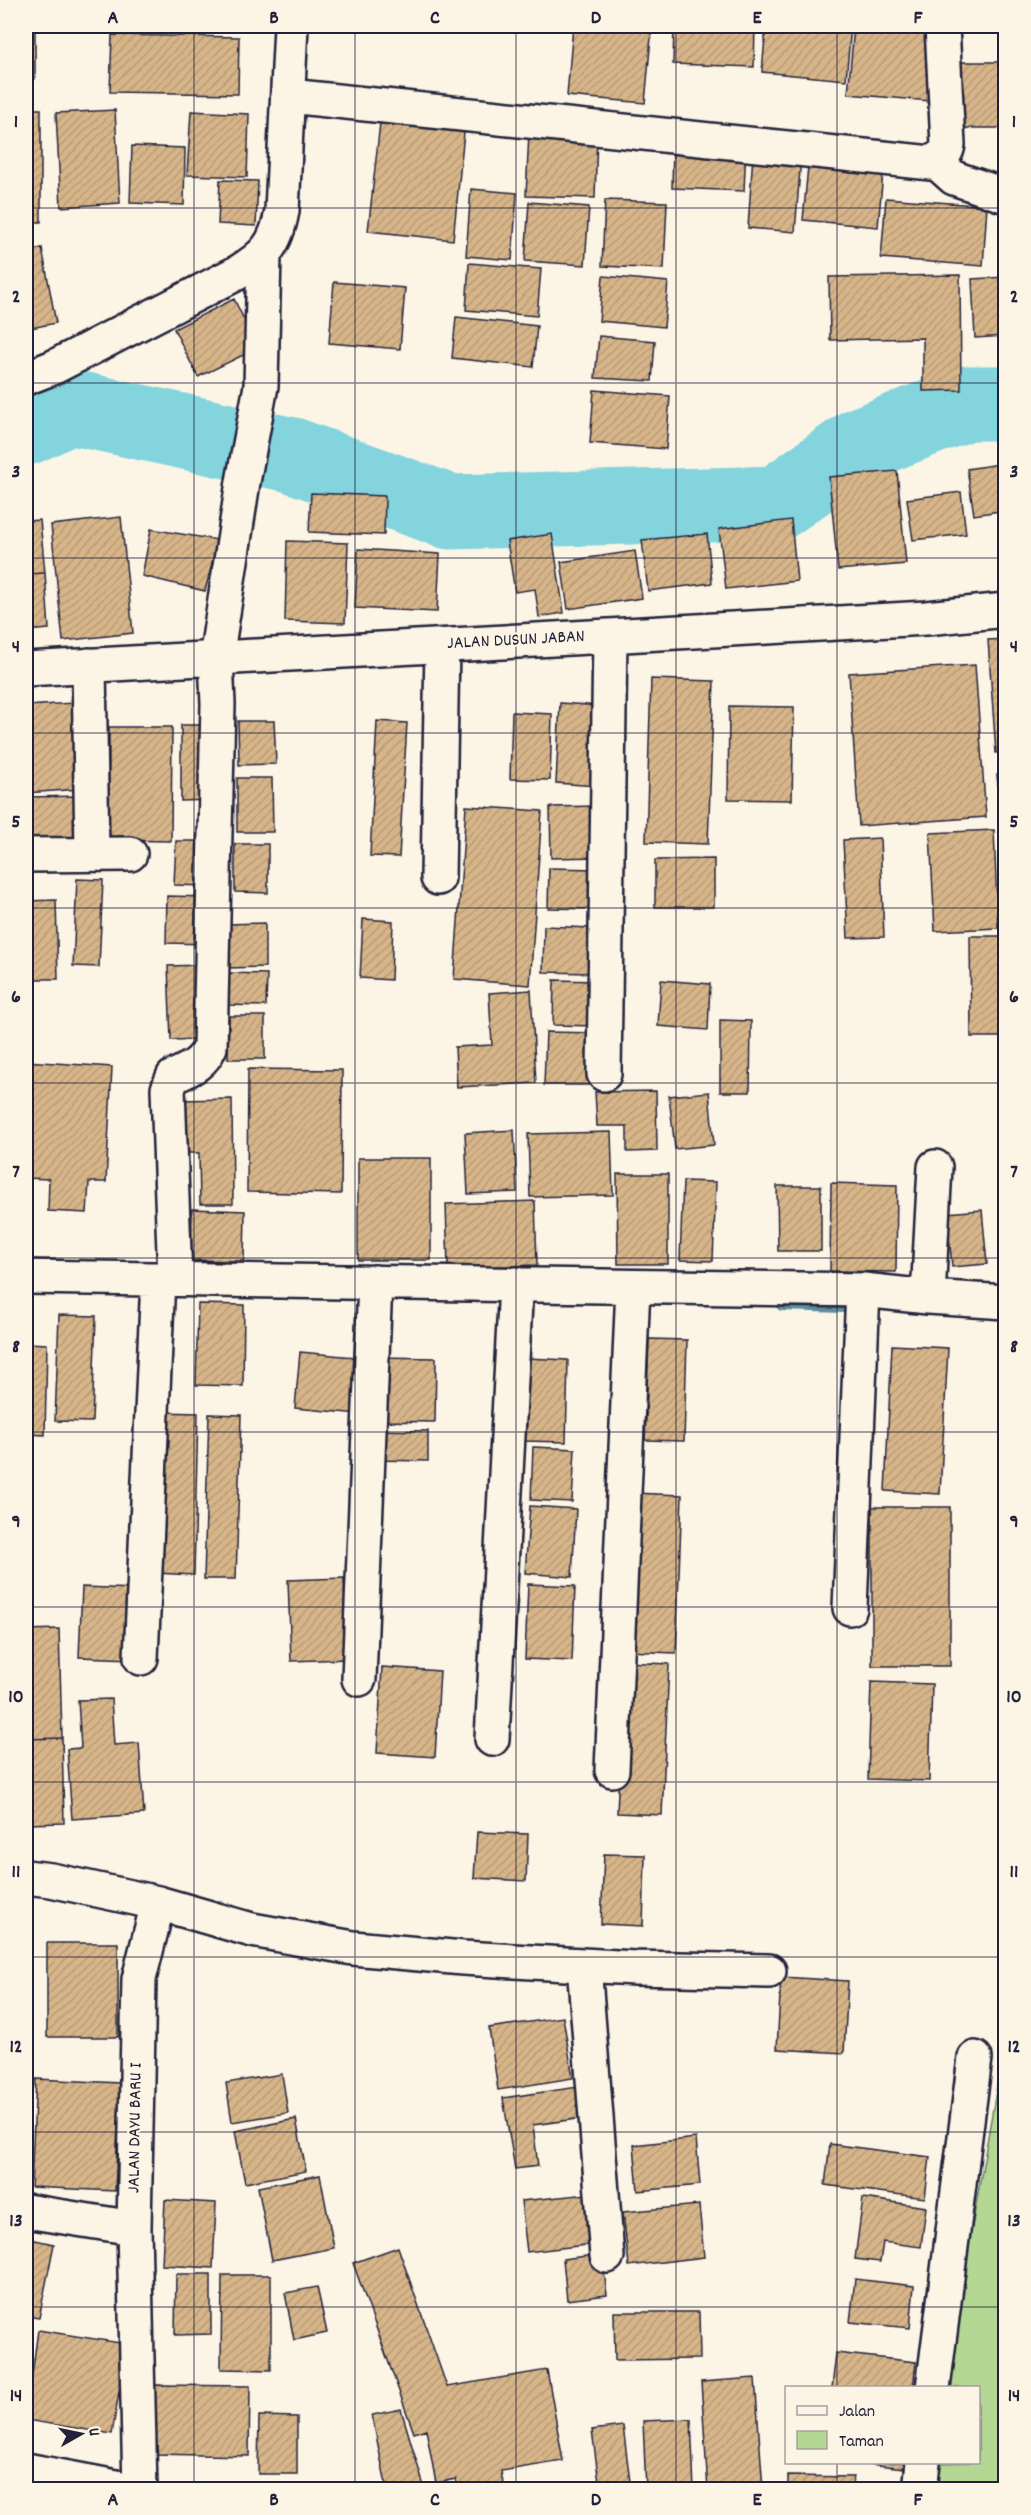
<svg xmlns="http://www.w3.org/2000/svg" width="1031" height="2515" viewBox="0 0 1031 2515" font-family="Dekko,sans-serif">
<defs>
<pattern id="building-hatch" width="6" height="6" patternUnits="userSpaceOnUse" patternTransform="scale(1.5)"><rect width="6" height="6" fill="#d7b589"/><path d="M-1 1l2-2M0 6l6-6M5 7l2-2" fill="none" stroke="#b89b77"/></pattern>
</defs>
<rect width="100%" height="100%" fill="#fcf5e5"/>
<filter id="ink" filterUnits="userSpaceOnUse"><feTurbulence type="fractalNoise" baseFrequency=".0167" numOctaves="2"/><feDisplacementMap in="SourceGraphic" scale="12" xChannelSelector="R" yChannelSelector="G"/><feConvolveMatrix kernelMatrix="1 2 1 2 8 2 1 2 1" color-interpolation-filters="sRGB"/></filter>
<g filter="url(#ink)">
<path fill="#b4d893" stroke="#6b7d67" stroke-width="1.5" d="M1005 2040V2489L926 2490 931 2463 978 2462V2388L944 2387Z"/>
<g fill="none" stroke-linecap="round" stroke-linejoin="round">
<path stroke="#5c8d9c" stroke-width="12" d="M782 1305 844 1307"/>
<path stroke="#83d4dd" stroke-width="75" d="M26 428 70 407 292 455 450 512 777 503 859 445 967 403H1006"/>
</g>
<path fill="url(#building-hatch)" stroke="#22223b" stroke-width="1.5" d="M26 26H35V79H26Z
M573 26H652L645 103 567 96Z
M674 26H755L754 67 673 64Z
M766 26H851L846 80 762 72Z
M854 26H936L930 101 848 94Z
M112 35 239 37 238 94 110 92Z
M953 62H1006V128H953Z
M26 109H41V222H26Z
M115 110 120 203 61 207 56 113Z
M191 111 249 114 247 177 187 175Z
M381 114 465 123 453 240 368 231Z
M529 132 597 134 595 198 526 196Z
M673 144 746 146 744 191 672 188Z
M132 146 185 148 184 205 130 203Z
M753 154 801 157 795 232 748 228Z
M808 166 883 173 878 227 803 220Z
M220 180 258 181 256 226 218 224Z
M471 189 517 193 512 260 466 256Z
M886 198 987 206 983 266 881 258Z
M605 200 667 202 664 269 602 266Z
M529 202 589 207 585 265 525 261Z
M42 248 56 323 26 329V251Z
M469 263 541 269 537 316 466 310Z
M960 275 961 390 923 391V338L830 340 829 277Z
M603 276 668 282 664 327 599 321Z
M1006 277V336L975 338 972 279Z
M334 282 405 288 400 349 329 343Z
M234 299 258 348 198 377 174 329Z
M456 317 537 326 533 367 452 358Z
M599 336 655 341 652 381 595 378Z
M594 390 670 396 666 449 590 443Z
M1006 463V510L974 515 967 469Z
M897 471 906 564 838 570 829 477Z
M961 492 966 534 913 540 907 499Z
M311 493 385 496 384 535 309 532Z
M121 517 133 633 63 641 51 525Z
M40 520 45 573 26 574V521Z
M791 520 797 581 726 589 719 529Z
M151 529 218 540 205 591 142 576Z
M552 534 564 613 539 617 535 589 515 592 507 541Z
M707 534 712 583 648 591 642 540Z
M287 541 348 543 345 623 285 621Z
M358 549 440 554 437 612 355 608Z
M635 551 642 598 568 609 561 562Z
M45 573 49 629 26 631V574Z
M1006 639V752L996 753 988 640Z
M975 665 986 817 859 826 849 673Z
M651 679 714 681 708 844 646 842Z
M74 703 80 789 26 793V706Z
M560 703 600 706 596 786 556 783Z
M729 706 794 707 792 800 728 799Z
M512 712 552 714 550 780 510 779Z
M238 721H274L276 764 239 765Z
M377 721 407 723 399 857 370 856Z
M181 725H210V800L181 801Z
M109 727H172L171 841 108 840Z
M1006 774V846H1004L997 775Z
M237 778H272L273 832H237Z
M85 796V839L26 840V797Z
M466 806 542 811 530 985 454 979Z
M598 806 600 857 551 858 550 807Z
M994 830 998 928 935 931 930 833Z
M880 838 884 937 848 938 843 840Z
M176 841H208L206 886 174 885Z
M235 844H268V893L235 892Z
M714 859V907H655V860Z
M549 868 596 869 595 909 548 908Z
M77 879 103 880 99 967 73 966Z
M167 896 209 897 208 944 166 943Z
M56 900 58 979H26V901Z
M363 919 393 921 391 980 360 978Z
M265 923V967L228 968 227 924Z
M544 926 591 928 590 973 543 972Z
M970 936H1006V1037H971Z
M203 965 206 1039 171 1040 168 966Z
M227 973 267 974 266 1006 227 1005Z
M554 980 598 981V1026L553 1025Z
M661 980 710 984 708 1030 658 1026Z
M531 990 536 1083 457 1087 455 1047 492 1045 489 993Z
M229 1016H265V1059H228Z
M720 1020 751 1021 750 1092H720Z
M546 1032 599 1033V1085H544Z
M26 1061 112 1067 106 1182H89L87 1213 48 1211 49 1179 26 1178Z
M248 1069 342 1070 341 1194 247 1192Z
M656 1091 657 1151 627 1152V1126H597L595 1092Z
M709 1092 714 1145 675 1149 669 1096Z
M232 1099 233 1204H200L199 1153H179L178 1100Z
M514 1130 517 1192 468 1194 465 1133Z
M611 1132 613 1195 530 1197 528 1134Z
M358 1158H431V1260H358Z
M617 1174H668V1264H618Z
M683 1181 716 1182 713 1261 680 1260Z
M831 1183 897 1185 896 1272 830 1271Z
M777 1186H821V1251H778Z
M535 1201 537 1265 448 1268 446 1204Z
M192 1209 245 1211 244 1261 191 1260Z
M982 1210 987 1264 952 1267 947 1213Z
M198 1304 244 1305 243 1386 196 1385Z
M59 1315 96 1316 92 1422 55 1421Z
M649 1339 687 1340 684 1441 645 1440Z
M26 1343 47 1344 45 1435 26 1434Z
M892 1345 948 1348 940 1494 885 1491Z
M300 1352 364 1358 359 1414 295 1408Z
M379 1357 436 1358 435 1422 378 1421Z
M526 1358 568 1360 566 1442 523 1441Z
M159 1412 198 1413 194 1575 155 1573Z
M209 1414 241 1415 236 1579H204Z
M371 1430 428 1431V1461L371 1460Z
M533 1447 575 1449 572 1502 531 1500Z
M631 1493 682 1495 676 1653 626 1651Z
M530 1506 576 1509 572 1577 525 1573Z
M872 1507H950V1666H872Z
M344 1578 347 1659 291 1661 288 1580Z
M528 1584 575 1586 572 1661 525 1659Z
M82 1587 135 1589 133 1659 79 1657Z
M59 1629 62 1738 26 1739V1630Z
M624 1662 669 1664 662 1815 617 1813Z
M382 1667 440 1671 435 1757 377 1753Z
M871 1682 932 1684 929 1781 868 1779Z
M111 1699 114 1745 139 1743 144 1814 72 1819 67 1749 81 1748 78 1700Z
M62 1738 64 1823 26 1824V1739Z
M477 1832 528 1834 526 1881 474 1878Z
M604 1854 645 1855 643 1926 601 1924Z
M47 1943H118V2037H47Z
M781 1977 848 1981 844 2053 777 2049Z
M563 2017 573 2078 498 2090 489 2028Z
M282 2074 288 2113 232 2122 226 2083Z
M36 2079 120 2083 115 2191 31 2187Z
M578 2087 583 2118 533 2125 538 2166 515 2169 503 2098Z
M296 2119 306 2171 245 2183 235 2131Z
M696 2138 700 2185 638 2191 634 2145Z
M830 2144 930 2157 925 2198 825 2185Z
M320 2175 334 2248 272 2260 258 2187Z
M588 2194 594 2244 527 2252 521 2201Z
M863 2198 926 2207 921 2247 883 2242 880 2262 855 2259Z
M165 2200 216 2203 213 2268 162 2265Z
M699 2205 704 2257 629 2266 623 2212Z
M26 2238 54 2244 39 2318 26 2316Z
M398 2247 447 2387 547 2370 563 2461 501 2471 504 2490H458L456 2479 436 2483 426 2429 414 2433 353 2263Z
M602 2254 607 2295 567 2300 563 2259Z
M176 2274H211V2334L175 2335Z
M222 2275H271V2370L221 2369Z
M855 2279 914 2286 910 2328 850 2322Z
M317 2287 327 2333 294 2340 285 2293Z
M614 2312H699L700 2359 615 2360Z
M38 2330 127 2344 112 2434 26 2420Z
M836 2353 916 2362 913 2388H832Z
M755 2378 763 2490H708L701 2382Z
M155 2385 250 2386 249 2456 154 2454Z
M401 2409 425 2490H387L372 2415Z
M259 2416 297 2417V2474H258Z
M691 2419 694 2490H646L643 2421Z
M623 2426 631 2490H600L592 2430Z
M850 2462H904V2468Z
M788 2476 853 2477 852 2490H788Z"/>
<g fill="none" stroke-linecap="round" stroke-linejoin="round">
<g stroke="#22223b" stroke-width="38">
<path id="minor" d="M289 96 931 163C940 157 946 156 948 145L942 26
M935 161 954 178 1006 196
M26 378 54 367 237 273C265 256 276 245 282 211L291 26
M89 665 92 853
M26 669 926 618 1006 610
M26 855 130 854
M438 878 442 646
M604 1074 610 636
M26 1277 863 1290 928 1297 1006 1302
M175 1279 168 1089 173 1077C189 1069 202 1065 210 1047L218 704 216 659 243 482 261 386 264 254
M928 1297 935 1167
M850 1608 863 1290
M141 1658 158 1279
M359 1679 375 1282
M492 1739 516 1284
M612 1770 633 1287
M26 1877 51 1880 158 1903 139 1979 134 2228 140 2490
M158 1903 252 1930 353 1948 463 1958 635 1968 769 1971
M584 1965 607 2256
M26 2211 134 2228
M933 2388 975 2058
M26 2470 132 2490
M920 2490 923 2462"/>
</g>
<use href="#minor" stroke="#fcf5e5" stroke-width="33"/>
</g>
</g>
<path fill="none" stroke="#22223b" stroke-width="1.5" stroke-opacity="0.55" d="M194 26V2490M355 26V2490M516 26V2490M676 26V2490M837 26V2388M26 208H1006M26 383H1006M26 558H1006M26 733H1006M26 908H1006M26 1083H1006M26 1258H1006M26 1432H1006M26 1607H1006M26 1782H1006M26 1957H1006M26 2132H1006M26 2307H1006M837 2462V2490"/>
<g text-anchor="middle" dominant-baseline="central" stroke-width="4.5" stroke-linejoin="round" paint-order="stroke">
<g font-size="18" fill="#22223b" stroke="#fcf5e5">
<text transform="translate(516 641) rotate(-3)">JALAN DUSUN JABAN</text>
<text transform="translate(136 2128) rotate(-89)">JALAN DAYU BARU I</text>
</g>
</g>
<rect width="1031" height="2515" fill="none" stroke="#fcf5e5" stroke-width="66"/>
<rect x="785" y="2386" width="195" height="78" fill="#fcf5e5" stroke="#a5a1a1" stroke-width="1.5"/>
<rect x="797" y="2406" width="30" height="9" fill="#fcf5e5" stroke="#a5a1a1" stroke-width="1.5"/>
<text x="839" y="2416" font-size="18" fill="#22223b">Jalan</text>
<rect x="797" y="2431" width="30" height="18" fill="#b4d893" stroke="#a5a1a1" stroke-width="1.5"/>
<text x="839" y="2446" font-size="18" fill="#22223b">Taman</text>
<g transform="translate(81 2434) rotate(81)" stroke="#fcf5e5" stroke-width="4.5" paint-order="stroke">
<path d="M0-4.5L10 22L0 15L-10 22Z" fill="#22223b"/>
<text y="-9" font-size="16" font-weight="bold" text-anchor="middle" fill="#22223b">U</text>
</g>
<rect x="33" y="33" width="965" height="2449" fill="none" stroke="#22223b" stroke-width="2"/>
<g font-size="20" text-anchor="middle" font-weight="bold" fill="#22223b">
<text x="113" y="23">A</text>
<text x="274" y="23">B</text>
<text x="435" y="23">C</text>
<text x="596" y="23">D</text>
<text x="757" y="23">E</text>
<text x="918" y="23">F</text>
<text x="16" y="127">1</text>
<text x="1014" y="127">1</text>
<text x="16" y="302">2</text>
<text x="1014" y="302">2</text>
<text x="16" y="477">3</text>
<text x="1014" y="477">3</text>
<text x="16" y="652">4</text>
<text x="1014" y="652">4</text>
<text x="16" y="827">5</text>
<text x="1014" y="827">5</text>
<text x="16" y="1002">6</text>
<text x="1014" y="1002">6</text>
<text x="16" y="1177">7</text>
<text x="1014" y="1177">7</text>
<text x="16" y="1352">8</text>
<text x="1014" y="1352">8</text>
<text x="16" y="1527">9</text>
<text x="1014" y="1527">9</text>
<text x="16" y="1702">10</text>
<text x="1014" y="1702">10</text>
<text x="16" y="1877">11</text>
<text x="1014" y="1877">11</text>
<text x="16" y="2052">12</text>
<text x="1014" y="2052">12</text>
<text x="16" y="2226">13</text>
<text x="1014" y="2226">13</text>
<text x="16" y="2401">14</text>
<text x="1014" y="2401">14</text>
<text x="113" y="2505">A</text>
<text x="274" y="2505">B</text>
<text x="435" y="2505">C</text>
<text x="596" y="2505">D</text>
<text x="757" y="2505">E</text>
<text x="918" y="2505">F</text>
</g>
</svg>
